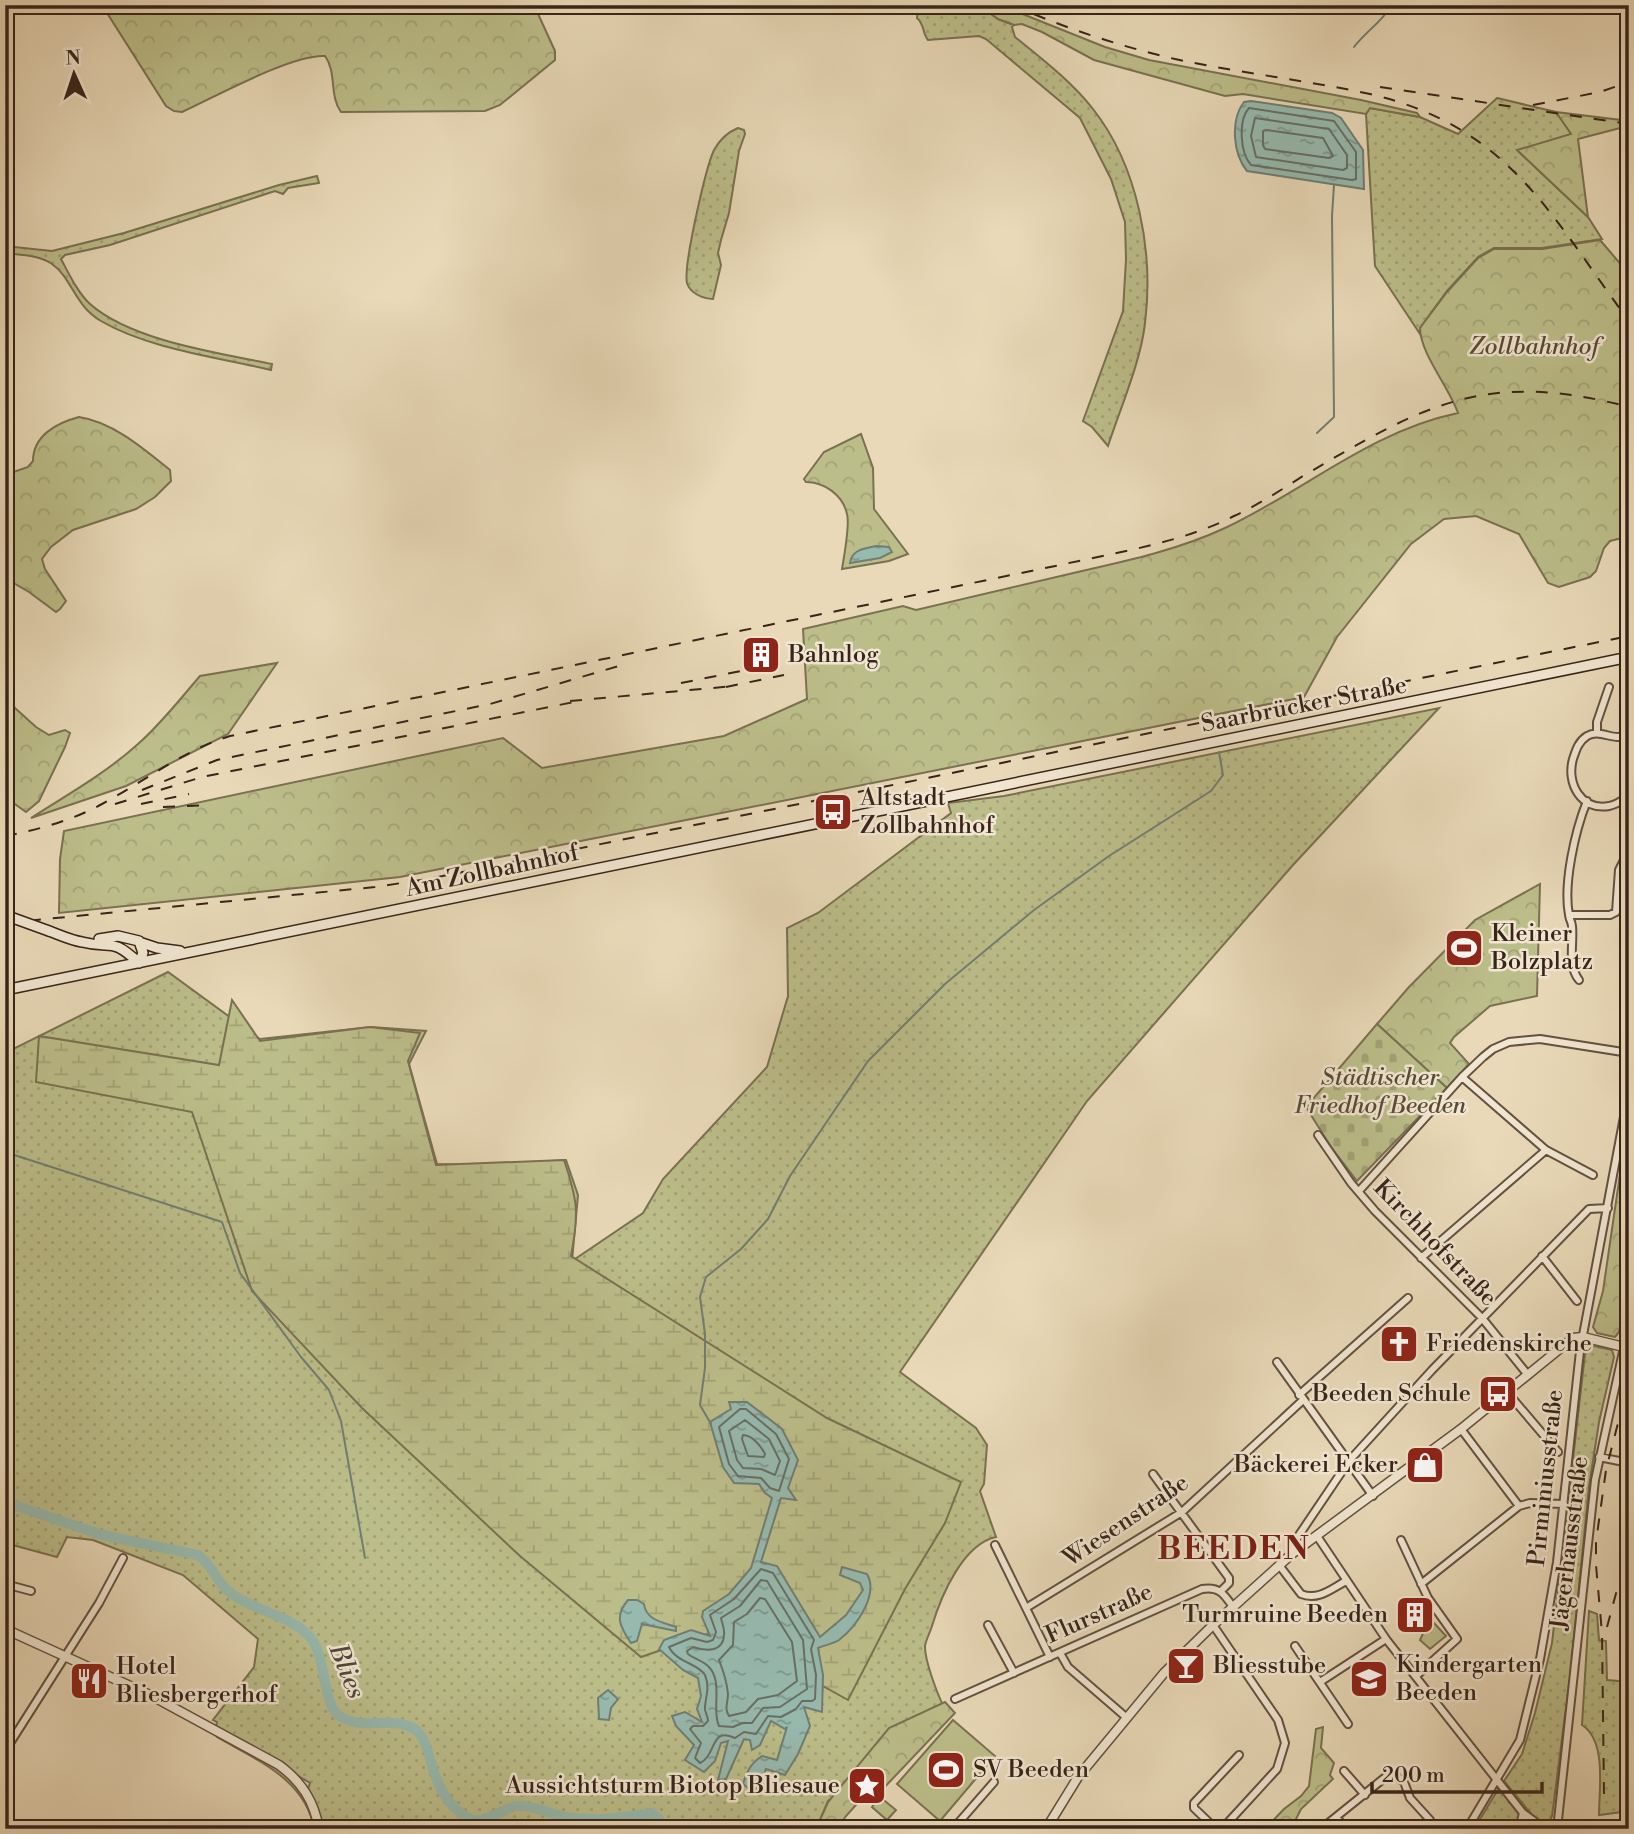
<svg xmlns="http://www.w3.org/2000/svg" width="1634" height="1834" viewBox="0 0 1634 1834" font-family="'Libre Bodoni',serif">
<defs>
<pattern id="grass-dots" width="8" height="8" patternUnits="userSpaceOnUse" patternTransform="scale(1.75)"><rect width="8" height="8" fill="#bcbe8a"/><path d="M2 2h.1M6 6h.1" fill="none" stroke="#a2a376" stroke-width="1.8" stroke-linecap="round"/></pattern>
<pattern id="forest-crowns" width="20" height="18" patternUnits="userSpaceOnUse" patternTransform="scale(1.75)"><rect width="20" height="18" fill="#bcbe8a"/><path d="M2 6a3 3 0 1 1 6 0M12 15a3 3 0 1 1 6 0" fill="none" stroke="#a2a376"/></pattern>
<pattern id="wetland-marsh" width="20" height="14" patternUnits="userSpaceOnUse" patternTransform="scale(1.75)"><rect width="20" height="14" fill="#bcbe8a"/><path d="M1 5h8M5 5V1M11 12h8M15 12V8" fill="none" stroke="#a2a376"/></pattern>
<pattern id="cemetery-stones" width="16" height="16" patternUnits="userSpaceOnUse" patternTransform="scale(1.75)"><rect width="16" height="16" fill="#bcbe8a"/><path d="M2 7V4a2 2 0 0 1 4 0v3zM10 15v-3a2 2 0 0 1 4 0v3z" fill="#a2a376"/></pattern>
<pattern id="water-ripples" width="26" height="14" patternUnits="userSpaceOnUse" patternTransform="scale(1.75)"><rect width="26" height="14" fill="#97baaf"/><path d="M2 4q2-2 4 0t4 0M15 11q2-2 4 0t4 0" fill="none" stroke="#7c978e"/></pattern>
</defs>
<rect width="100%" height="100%" fill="#e9d9b8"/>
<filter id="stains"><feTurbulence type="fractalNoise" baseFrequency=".00286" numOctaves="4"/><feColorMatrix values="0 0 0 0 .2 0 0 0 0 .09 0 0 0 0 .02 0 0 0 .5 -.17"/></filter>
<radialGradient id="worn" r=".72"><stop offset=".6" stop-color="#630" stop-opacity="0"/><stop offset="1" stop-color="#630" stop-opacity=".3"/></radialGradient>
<path fill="url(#grass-dots)" stroke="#7a7152" stroke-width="2" d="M918 5H979L998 19 1014 25 1012 27 1015 37C1042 59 1071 81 1093 109 1138 166 1154 252 1145 323 1141 361 1120 409 1108 446L1092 427 1083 421 1123 311 1126 259 1125 222 1111 179 1080 118 986 39 979 36 928 40C922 33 925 25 917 18Z
M1497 98 1556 112 1572 134 1518 151 1588 217 1602 239 1542 248H1494L1478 257 1447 291 1420 328V334L1375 266 1366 114 1370 108 1420 117 1458 134Z
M738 128 744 130 745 134 739 151 729 213 721 240 718 253 721 265 713 299C703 299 690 293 687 283 683 266 706 167 714 150 719 141 728 132 738 128Z
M317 176 319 183 288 188 283 194 275 191 110 245 65 255 61 259C69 274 78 293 90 304 132 341 219 353 272 364L271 370C217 357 149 349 101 321 74 305 72 278 52 264 39 255 21 255 5 253V246L52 251 124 233 279 185Z
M1439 708 1293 865 1087 1101 900 1372 976 1428 987 1445 984 1484 980 1491 996 1537C963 1544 941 1596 932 1626 930 1633 925 1641 925 1647 925 1661 937 1693 943 1705L828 1801 816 1829H321L318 1810 308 1789 310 1783 216 1727 217 1722 213 1720 254 1667 258 1639 183 1575 93 1540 67 1537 57 1557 5 1543V1053L168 972 260 1039 371 1027 426 1031 409 1064 437 1164 483 1165 566 1160 578 1195 572 1261 643 1213 663 1179 767 1067 788 996 787 928 818 913 951 813 948 803 1004 796Z
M1594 1346 1612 1350 1614 1357 1599 1422 1589 1487 1570 1677 1552 1816 1548 1824H1542L1537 1821 1504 1781 1522 1754 1535 1713 1552 1643 1585 1354Z
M1589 1611 1597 1614 1599 1640 1606 1641 1607 1680 1629 1682V1811L1599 1815C1599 1789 1607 1741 1582 1725Z
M215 1732 287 1774 306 1797 316 1829H314C306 1779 256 1760 217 1737Z
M1499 1788 1518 1813 1535 1829H1474Z"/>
<path fill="url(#forest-crowns)" stroke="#7a7152" stroke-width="2" d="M102 5H534L555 51V60L500 105 485 111 341 112C329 96 337 72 325 56 292 54 215 97 182 112L174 111 166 106Z
M979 5H1000L1105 47 1149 60 1361 100 1417 113 1420 117 1370 108 1366 114 1243 94 1225 96 1094 60 1042 32 1022 24 1014 25 998 19Z
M1556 112 1629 121V131L1620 128 1578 139 1588 217 1517 150 1571 134Z
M1600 240 1629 274V539L1622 538 1610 541 1604 548 1596 571 1590 577 1559 587 1548 583 1519 534 1476 516 1444 519 1411 544 1337 637 1304 697 400 877 59 913 60 859 64 831 503 738 542 768 724 736 807 699 803 629 903 606 916 610C972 597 1027 584 1082 571 1131 560 1180 549 1225 528 1304 491 1371 431 1458 413 1449 387 1420 353 1420 328L1447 292 1478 258 1494 249H1542Z
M79 417C113 422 144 449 170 470L171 481 155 497 136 509 73 530 51 547 42 559 45 569 66 601 60 609 56 612 29 592 5 578V475L28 467 33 461C33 436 56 423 79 417Z
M861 434 873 468 874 509 908 554 889 561 842 569C844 557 850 524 847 514 843 495 824 482 806 482L804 479 824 452Z
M277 663 228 734 126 786 31 818C67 795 106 773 138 744 161 724 180 699 200 676Z
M5 699 36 727 49 735 65 730 70 733 65 747 39 801 26 812 5 797Z
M1540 884 1537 996 1490 1006 1454 1037 1450 1043 1469 1064 1447 1088 1377 1024 1409 987 1475 920Z
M1620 1174 1629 1175C1629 1206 1634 1319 1615 1337L1597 1333 1593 1327 1603 1291Z
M1434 1623 1446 1636 1430 1649 1420 1640 1425 1629Z
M945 1702 955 1713 879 1793 872 1787 846 1816 837 1829H816L828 1802 889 1728Z
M1323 1727 1321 1748 1334 1763 1330 1775 1333 1779 1301 1809 1291 1829H1265L1284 1809 1301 1796 1309 1786 1316 1729Z"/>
<path fill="url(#wetland-marsh)" stroke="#7a7152" stroke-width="2" d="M232 1000 260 1041 370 1027 420 1033 408 1061 436 1165 564 1160C578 1201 579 1214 571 1256L827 1418 961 1482 945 1523 905 1589 848 1700 783 1664 713 1632 641 1657 520 1556 362 1408 252 1291 192 1112 36 1082 39 1036 219 1065Z"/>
<path fill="url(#cemetery-stones)" stroke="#7a7152" stroke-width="2" d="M1377 1024 1447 1088 1357 1181 1331 1147 1306 1107Z"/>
<path fill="#bcbe8a" stroke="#7a7152" stroke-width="2" d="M1464 935 1475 941 1463 961 1452 954Z
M953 1720 995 1756 940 1821 897 1784Z
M880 1797 896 1810 887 1820 872 1807Z"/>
<path fill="url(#water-ripples)" stroke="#717e73" stroke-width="2" d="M1251 101 1332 113 1341 118 1363 150 1364 189 1247 171C1233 154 1230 120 1244 102Z
M876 546 889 547 892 552 880 558 850 563C852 549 864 549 876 546Z
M729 1402H747L782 1429 798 1460 788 1488 796 1500 781 1498 761 1562 777 1566 820 1637 846 1615 863 1590 860 1583 840 1575 842 1567 867 1574C879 1595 856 1627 839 1640 833 1644 824 1645 818 1648L823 1675 822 1712 804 1707 810 1726 798 1754 785 1775 766 1769 758 1789 748 1788 743 1784C747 1771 751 1763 762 1756L777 1760 787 1727 785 1729 771 1721 760 1745 752 1750 750 1740 744 1739 726 1779 718 1780 728 1741 721 1743 715 1761 704 1772 685 1760 694 1745 676 1726 672 1716 685 1712 702 1722 697 1709 701 1696 698 1678 683 1670 659 1649 664 1640 691 1630 710 1636 702 1617 703 1611 729 1594 751 1568 772 1498 765 1493 759 1484 734 1483 723 1467 710 1422 731 1409Z
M628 1600H637L644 1604C646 1620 662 1622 676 1627V1631L642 1624 637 1641 631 1643C620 1627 614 1616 628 1600Z
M608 1690 618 1699 611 1708 609 1720 599 1719 598 1698Z"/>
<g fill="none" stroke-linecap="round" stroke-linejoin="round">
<path stroke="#686f64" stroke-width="2" d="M1249 108 1334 121 1356 152V179L1352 180 1251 165C1240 153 1238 120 1249 108Z
M1255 118 1329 129 1347 155V168L1343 170 1256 157 1251 136Z
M1266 130 1323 138 1333 156 1329 158 1265 149 1263 145V131Z
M740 1409H746L776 1434 789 1459 779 1491 770 1488 761 1478 738 1476 729 1464 719 1427Z
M745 1420 769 1439 780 1461 775 1475 761 1469 743 1468 737 1460 729 1431Z
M743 1435C752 1435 761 1446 765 1454L764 1457 748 1456 742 1439Z
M761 1569 773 1573 814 1640 811 1649 816 1675 815 1699 812 1701H802L796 1709 781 1717 768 1716 756 1734 744 1732 735 1738C710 1726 717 1755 700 1763L695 1758 701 1743 690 1729 693 1726H703L708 1721C708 1717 706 1713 705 1710 704 1700 711 1689 705 1675 699 1664 676 1662 669 1647L691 1638 707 1642 713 1640 716 1632 710 1615 734 1599Z
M761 1580 767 1581 803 1640 807 1689 780 1707 763 1708 752 1723H742L733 1727 719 1726C711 1710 724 1681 708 1666 703 1661 695 1659 688 1654L687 1651 693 1647C705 1651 723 1653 724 1635 725 1629 722 1623 721 1618L740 1606Z
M760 1598 765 1599 792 1642 797 1681 778 1695 758 1699 746 1712 729 1716C724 1708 728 1703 728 1694 727 1682 723 1670 719 1660L733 1645 734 1622 747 1614Z"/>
<path stroke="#717e73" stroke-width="2" d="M1354 47C1367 30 1380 24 1392 5
M1317 433 1334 417 1332 216 1334 185
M5 1152 222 1222 240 1273 301 1357 329 1390 341 1421 365 1558
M711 1424 700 1405 705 1368V1334L700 1297 706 1277 741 1249 768 1219 790 1176 868 1061 945 984 1034 910 1109 856 1211 791 1223 775 1219 752"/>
<path stroke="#97baaf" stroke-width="10" d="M5 1502 102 1535 198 1555C212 1564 216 1581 228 1591 252 1611 290 1614 311 1638 325 1656 324 1701 336 1713 357 1733 389 1715 413 1728 428 1736 430 1766 437 1780 440 1788 445 1796 450 1803 455 1809 468 1820 476 1820 490 1821 503 1809 516 1806 532 1804 556 1817 573 1818 599 1821 626 1817 652 1813L660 1820 659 1829"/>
<g stroke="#645142" stroke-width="10">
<path id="minor" d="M1597 733V722L1609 687
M1629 734C1614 743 1601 728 1587 736 1578 742 1576 750 1573 759 1566 783 1581 811 1609 806 1616 805 1623 800 1629 796
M1569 915H1610L1616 912 1619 870 1629 850
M1579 980C1567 965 1574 944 1572 926 1571 919 1570 922 1569 915 1563 884 1575 831 1587 801
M1462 1077 1546 1150 1593 1175
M1318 1135 1351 1183 1375 1211 1482 1318 1528 1375
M1359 1191 1462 1077 1483 1057 1493 1049 1509 1042 1540 1039 1629 1053
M1542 1256 1577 1301
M1421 1258 1546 1150
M1277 1362 1373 1496
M1507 1392 1558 1452
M1299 1395 1408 1298
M1461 1429 1519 1506
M1599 1457 1629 1463
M1153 1474 1229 1578V1583L1221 1591
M1317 1536 1386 1639 1523 1813 1545 1829
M1401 1540 1428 1598 1457 1639 1416 1676
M995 1545 1050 1657
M1293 1553 1295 1541 1349 1461 1432 1370 1589 1209 1608 1208
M1279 1565 1301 1594C1318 1601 1331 1589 1346 1581
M5 1584 31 1591
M1421 1584 1519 1506 1530 1503 1564 1504
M1026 1608 1182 1512 1303 1400
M988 1625 1014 1673
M1213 1625 1278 1720 1285 1743 1277 1769 1222 1829
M1295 1646 1348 1724
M1060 1653 1068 1667 1127 1718
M1320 1682 1386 1639
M955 1699 1202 1589C1219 1586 1224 1594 1233 1607
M5 1751 99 1603 123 1558
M1344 1771 1365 1795
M1336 1817 1346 1829
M953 1829 994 1782
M1216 1829 1194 1808V1803L1239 1755
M1321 1829 1388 1775 1393 1774 1404 1782 1410 1798 1430 1820
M1467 1829 1520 1740 1540 1659 1557 1562 1580 1351 1629 1090
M1519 1829 1523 1813
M1557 1829 1595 1480 1624 1347"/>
</g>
<g stroke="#645142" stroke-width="11">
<path id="tertiary" d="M5 1629 152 1696 279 1765C302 1782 314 1801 319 1829
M1046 1829 1078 1777 1164 1673 1213 1625 1293 1553 1461 1429 1573 1338 1583 1337 1624 1347 1629 1327"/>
</g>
<g stroke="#38241a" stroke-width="12">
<path id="secondary" d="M49 931C60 935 70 940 82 942 113 950 110 936 139 963
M99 939 118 936 139 941 143 953 139 963
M139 942 157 948 180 951
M5 990 1629 657"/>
</g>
<use href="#minor" stroke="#f1e6d1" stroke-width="6"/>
<use href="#tertiary" stroke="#f1e6d1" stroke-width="8"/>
<use href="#secondary" stroke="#f1e6d1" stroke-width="9"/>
<path stroke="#38241a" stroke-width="2" stroke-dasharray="12 12" stroke-linecap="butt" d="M1012 5C1065 28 1119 46 1175 59 1240 73 1305 80 1370 94 1510 127 1550 215 1629 321
M1380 87 1629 124
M1533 105 1600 92 1629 82
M681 683 741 671
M726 687 784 675
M570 701 734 686
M142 790 217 760 490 704 622 665
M115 804 202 777 579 701
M141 804 189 794
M163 807 210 805
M5 836C38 830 73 820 102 804 145 781 184 750 230 736L1060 565C1118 552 1181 543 1234 516 1258 505 1281 490 1303 476 1424 405 1485 369 1629 407
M5 923 375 887 428 879 1629 636
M1607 1627 1618 1586 1629 1563
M1604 1794 1602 1633 1596 1565V1542L1606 1470 1629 1380"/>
<g stroke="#38241a" stroke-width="12" stroke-linecap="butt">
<path id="secondary-bridge" d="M13 918 49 931"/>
</g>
<use href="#secondary-bridge" stroke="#f1e6d1" stroke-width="9"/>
</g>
<defs>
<g id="building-square" transform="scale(2.0125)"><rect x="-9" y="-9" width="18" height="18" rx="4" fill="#8f2418" stroke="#f1e6d1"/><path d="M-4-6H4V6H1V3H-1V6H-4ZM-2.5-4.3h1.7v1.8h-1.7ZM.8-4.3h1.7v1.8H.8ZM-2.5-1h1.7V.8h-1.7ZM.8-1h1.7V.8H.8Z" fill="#fff"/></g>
<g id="bus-square" transform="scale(2.0125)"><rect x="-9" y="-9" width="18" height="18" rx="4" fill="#8f2418" stroke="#f1e6d1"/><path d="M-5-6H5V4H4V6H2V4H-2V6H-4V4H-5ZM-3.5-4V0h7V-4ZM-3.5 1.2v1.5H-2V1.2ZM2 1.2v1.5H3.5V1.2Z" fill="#fff"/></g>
<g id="stadium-square" transform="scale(2.0125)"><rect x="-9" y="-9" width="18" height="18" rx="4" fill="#8f2418" stroke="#f1e6d1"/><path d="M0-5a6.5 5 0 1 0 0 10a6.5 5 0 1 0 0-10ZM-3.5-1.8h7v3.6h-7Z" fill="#fff"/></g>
<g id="church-square" transform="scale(2.0125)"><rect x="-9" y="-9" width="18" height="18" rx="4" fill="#8f2418" stroke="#f1e6d1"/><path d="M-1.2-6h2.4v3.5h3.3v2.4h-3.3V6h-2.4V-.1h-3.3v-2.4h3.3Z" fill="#fff"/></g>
<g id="shop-square" transform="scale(2.0125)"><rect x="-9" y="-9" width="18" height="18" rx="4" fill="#8f2418" stroke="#f1e6d1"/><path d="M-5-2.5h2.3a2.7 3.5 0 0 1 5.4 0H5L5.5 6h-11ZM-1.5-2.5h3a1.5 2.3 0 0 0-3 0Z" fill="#fff"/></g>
<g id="bar-square" transform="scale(2.0125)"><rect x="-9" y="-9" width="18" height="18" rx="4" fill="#8f2418" stroke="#f1e6d1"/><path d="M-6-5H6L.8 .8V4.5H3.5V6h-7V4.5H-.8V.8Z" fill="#fff"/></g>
<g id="school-square" transform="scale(2.0125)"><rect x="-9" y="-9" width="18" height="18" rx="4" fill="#8f2418" stroke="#f1e6d1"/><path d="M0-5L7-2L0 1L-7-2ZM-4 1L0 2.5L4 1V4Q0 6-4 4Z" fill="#fff"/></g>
<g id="restaurant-square" transform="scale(2.0125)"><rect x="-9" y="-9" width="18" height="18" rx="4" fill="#8f2418" stroke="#f1e6d1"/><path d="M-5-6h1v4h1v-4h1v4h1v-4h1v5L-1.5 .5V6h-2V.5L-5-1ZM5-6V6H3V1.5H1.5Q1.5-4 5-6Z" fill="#fff"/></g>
<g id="sight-square" transform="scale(2.0125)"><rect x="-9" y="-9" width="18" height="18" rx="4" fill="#8f2418" stroke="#f1e6d1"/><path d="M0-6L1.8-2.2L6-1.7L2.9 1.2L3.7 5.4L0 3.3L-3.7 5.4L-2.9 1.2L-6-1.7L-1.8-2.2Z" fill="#fff"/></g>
</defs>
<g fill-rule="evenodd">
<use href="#building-square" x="761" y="655"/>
<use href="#bus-square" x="833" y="812"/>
<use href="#stadium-square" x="1464" y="948"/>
<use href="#church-square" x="1399" y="1344"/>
<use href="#bus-square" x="1498" y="1394"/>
<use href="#shop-square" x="1425" y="1465"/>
<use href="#building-square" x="1415" y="1615"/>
<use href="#bar-square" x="1186" y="1666"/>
<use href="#school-square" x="1369" y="1679"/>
<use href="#restaurant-square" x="89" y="1681"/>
<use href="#stadium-square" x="946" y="1770"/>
<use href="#sight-square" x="867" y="1786"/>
</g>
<g text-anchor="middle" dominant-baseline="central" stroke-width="5" stroke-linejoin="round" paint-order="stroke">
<g font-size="24" font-style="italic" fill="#594a36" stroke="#f1e6d1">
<text x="1534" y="347">Zollbahnhof</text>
<text x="1380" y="1078">Städtischer<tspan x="1380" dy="28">Friedhof Beeden</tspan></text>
</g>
<g font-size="24" fill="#38241a" stroke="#f1e6d1" text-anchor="start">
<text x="788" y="655">Bahnlog</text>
<text x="860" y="798">Altstadt<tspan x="860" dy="28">Zollbahnhof</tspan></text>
<text x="1491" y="934">Kleiner<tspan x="1491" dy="28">Bolzplatz</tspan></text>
<text x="1426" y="1344">Friedenskirche</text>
<text x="1471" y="1394" text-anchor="end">Beeden Schule</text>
<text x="1398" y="1465" text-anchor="end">Bäckerei Ecker</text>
<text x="1388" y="1615" text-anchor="end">Turmruine Beeden</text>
<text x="1396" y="1665">Kindergarten<tspan x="1396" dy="28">Beeden</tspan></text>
<text x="1213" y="1666">Bliesstube</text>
<text x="116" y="1667">Hotel<tspan x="116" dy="28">Bliesbergerhof</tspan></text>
<text x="973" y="1770">SV Beeden</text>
<text x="840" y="1786" text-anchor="end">Aussichtsturm Biotop Bliesaue</text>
</g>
<g font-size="24" fill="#38241a" stroke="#f1e6d1">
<text transform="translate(1304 705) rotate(-11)">Saarbrücker Straße</text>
<text transform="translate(492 871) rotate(-12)">Am Zollbahnhof</text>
<text transform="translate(1435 1243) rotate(46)">Kirchhofstraße</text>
<text transform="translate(1546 1478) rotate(-84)">Pirminiusstraße</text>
<text transform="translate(1126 1521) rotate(-34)">Wiesenstraße</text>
<text transform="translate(1570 1543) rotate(-83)">Jägerhausstraße</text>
<text transform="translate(1099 1614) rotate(-24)">Flurstraße</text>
</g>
<g font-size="26" font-style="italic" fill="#504a3f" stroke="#f1e6d1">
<text transform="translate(347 1671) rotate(68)">Blies</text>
</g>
<g font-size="32" font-weight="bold" letter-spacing="2" fill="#7a1f14" stroke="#f1e6d1">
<text x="1234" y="1549">BEEDEN</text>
</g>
</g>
<rect width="1634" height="1834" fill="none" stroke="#e9d9b8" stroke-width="28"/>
<rect x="7" y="7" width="1620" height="1820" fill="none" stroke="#38241a" stroke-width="3.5"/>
<rect x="14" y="14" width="1606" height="1806" fill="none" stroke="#38241a" stroke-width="2"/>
<g transform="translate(74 74) rotate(357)" stroke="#f1e6d1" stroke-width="5" paint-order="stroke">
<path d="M0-5L12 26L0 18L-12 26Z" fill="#38241a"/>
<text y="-10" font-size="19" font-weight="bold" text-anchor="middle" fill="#38241a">N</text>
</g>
<path d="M1372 1782v10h170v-10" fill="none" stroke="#38241a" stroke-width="3.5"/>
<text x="1382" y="1782" font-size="21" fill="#38241a" stroke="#f1e6d1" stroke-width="5" paint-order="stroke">200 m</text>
<rect width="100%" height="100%" filter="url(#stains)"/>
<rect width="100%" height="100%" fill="url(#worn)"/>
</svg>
